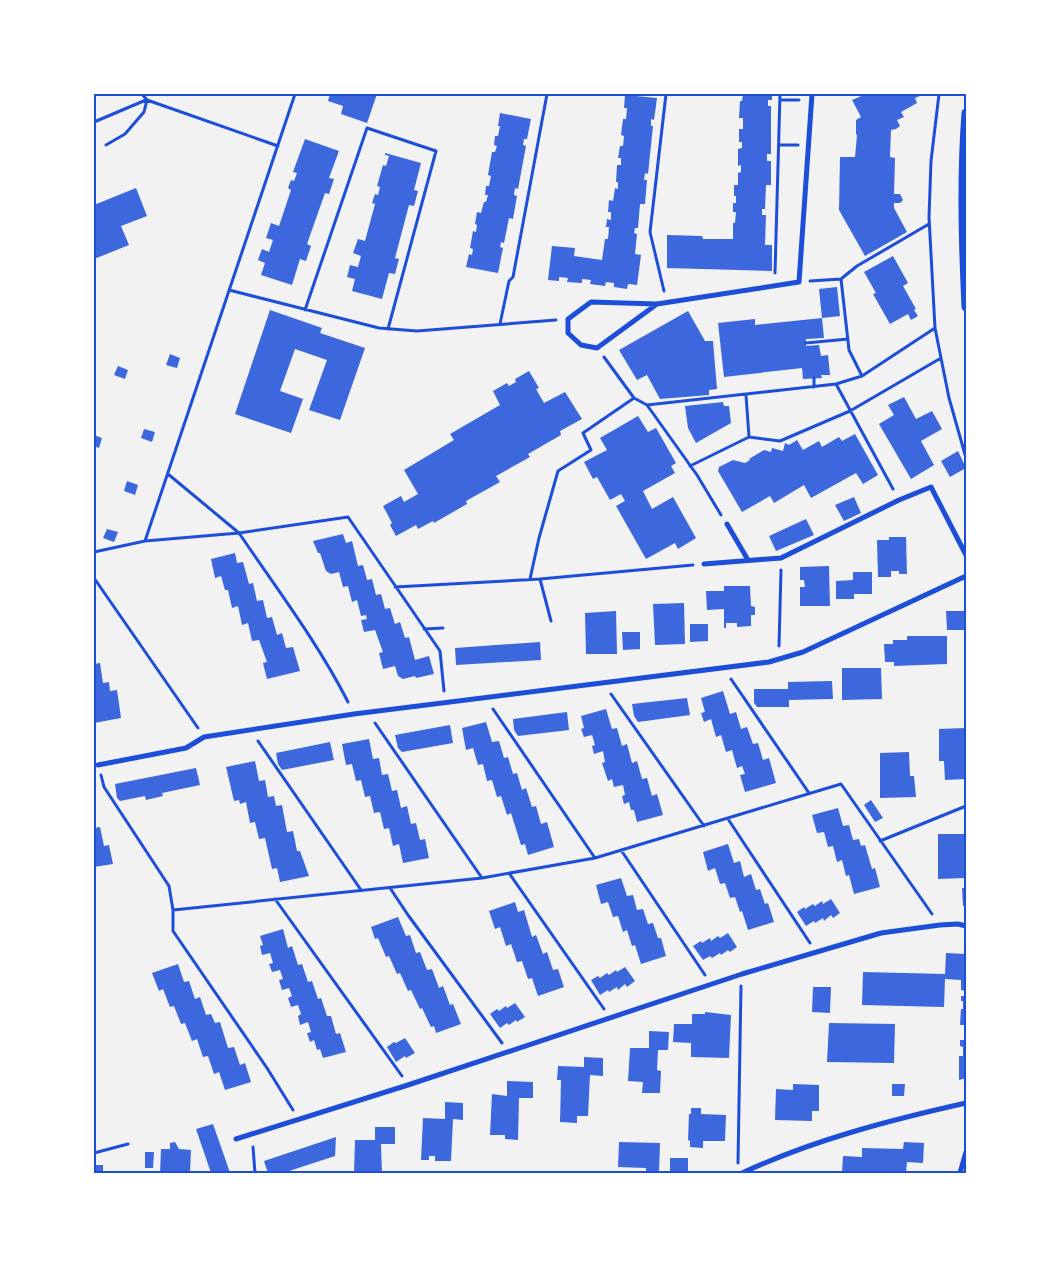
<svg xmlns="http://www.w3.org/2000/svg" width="1060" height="1267" viewBox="0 0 1060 1267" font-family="Roboto,sans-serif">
<rect width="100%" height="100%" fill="#f2f2f2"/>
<path fill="#3d67dc" d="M330 94H377L367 123 341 114 343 106 328 101Z
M743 94H772V100H768V106H771V154H767V161H771V185H766L765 209H762V215H766L765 245H772V271L667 268V235L702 236 703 239H733V223H735L736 212H733V203H736V196H734V185H738V173L741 172V165L738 166V149L742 148V142H739V129H743V118H739L740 101H742Z
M866 94H919L920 96 915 98 917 103 901 112 904 117 897 120 900 126 896 129 891 130 890 157 895 158 894 194H900L903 200 900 203H894V208L907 232 865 256 839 210 840 157H855L857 135 856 134V120L861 117 852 100Z
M625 95 657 98 654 120 651 119V126H653L648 174 645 173 644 180H647L645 204H640L638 228H635L634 233 637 234 635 254 641 255 637 285 628 284 627 289 614 287V283L606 282 605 286 590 284 591 280 582 279V283L567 282 568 278 559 277V281L548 280 552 246 575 248 574 256 602 260 605 239H608L609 227H606L607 219 611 220V212H608L609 200 613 201 615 188 618 189V182H616L617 165H621V158H618L620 146H623L624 136 621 135 623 119H626L627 108H624Z
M500 113 531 119 527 139H524L523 145 526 146 518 189 515 188 514 195 517 196 513 219 509 218 504 243 501 242 500 247 503 248 498 273 466 267 469 254 472 255 473 249 470 248 473 231 476 232 477 225 475 224 477 212 481 213 484 202H486L488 195H485L486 186H489L491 176 488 175 492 152H495L497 146 494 145 495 136H498L500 126H498Z
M305 139 339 151 329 178 334 179 329 194 325 193 307 244 311 246 306 261 300 259 292 285 261 275 265 263 258 260 262 249 269 252 273 240 266 238 271 223 279 226 291 190 288 188 291 180 294 181 297 173 293 172Z
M385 153 421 163 414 190 418 191 414 206 409 205 395 258 399 259 395 274 389 273 382 299 352 291 355 279 347 277 350 265 358 267 361 256 353 253 358 239 365 241 375 204 372 203 375 194 378 195 380 187 377 186 383 165 386 166 389 156 385 155Z
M136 188 147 216 121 226 129 245 94 259V205Z
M893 256 908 283 903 286 916 309 914 310 918 316 911 320 908 314 890 324 873 294 876 293 864 272Z
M837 287 840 316 822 318 819 289Z
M270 310 322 328 320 333 365 348 340 420 309 410 327 360 295 349 280 391 303 399 291 433 235 414Z
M688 311 705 341H713L717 389 709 390V395L660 399 647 375 637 380 619 350Z
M822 318 824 338 806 339V346L819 345 821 356 828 355 830 375H821L822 378 803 379 802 368 724 377 718 323 755 319V325Z
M170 354 180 358 177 368 166 365Z
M118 366 128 370 125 379 114 375Z
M529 371 539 388 536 389 544 403 565 392 582 419 560 431 561 435 528 454 530 457 496 476 500 482 466 501 467 504 434 523 433 521 418 529 416 525 396 536 390 525 392 523 383 506 401 496 404 502 418 494 404 470 454 440 450 434 500 405 493 391 507 383 509 386 516 382 515 379Z
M904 397 916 419 932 411 942 429 921 441 934 465 911 479 879 424 894 415 888 405Z
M723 402 724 406H729L731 423 696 443 688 428 685 406Z
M638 416 648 432 656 428 676 463 671 466 675 473 643 491 652 509 673 497 696 538 678 549 675 543 646 559 616 506 625 501 621 494 610 500 597 477 593 479 584 462 607 450 600 438Z
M144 429 155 432 152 442 141 438Z
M855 434 878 475 863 484 856 473 811 498 804 485 774 503 770 496 742 512 718 471 719 467 733 460 745 463 750 460 749 459 764 450 771 452 772 448 783 451 785 443 789 445 797 440 803 450 819 441 822 447 839 437 842 441Z
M94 435 102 438 99 448 94 446Z
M958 451 966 468 950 477 941 461Z
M127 481 138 485 135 495 124 491Z
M854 497 861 513 844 521 835 505Z
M806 519 814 535 776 551 769 536Z
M107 529 118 532 114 542 103 538Z
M343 534 346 543 352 541 358 566 363 565 367 580 372 579 376 595 381 594 385 609 390 608 395 624 400 622 405 638 409 637 415 660 429 656 434 674 416 678 415 676 403 679 398 676 395 666 383 669 379 653 383 652 375 630 364 632 361 620 367 619 366 615 361 616 357 600 352 602 348 586 343 587 339 572 331 574 326 571 320 553H318L313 541Z
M889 537H906L907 574H899V571H891V577H878L877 540H889Z
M235 553 237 563 243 562 249 584 253 583 257 601 263 600 267 618 272 617 277 635 282 633 286 648 293 647 300 671 267 679 263 663 267 662 259 640 252 641 248 623 242 625 238 606 232 608 228 590H225L221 576 215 578 211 559Z
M829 566 830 606H800V587H805L804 580H800V567Z
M853 572H872V594H854V599H836V581L853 580Z
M724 586H750L751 606 755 607V615H751V626L737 627V623H726V628H724V609L707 610 706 591H724Z
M684 603 685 644 655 645 653 604Z
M616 611 617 654H586L585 613Z
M946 611H966V630H947Z
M690 624H708V641L690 642Z
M622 632H640V649L623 650Z
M907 636H947V664L894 666V662H885L884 644H893V640H907Z
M540 642 541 660 456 665 455 648Z
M100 663 103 683 109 682 110 691 117 690 121 718 94 723V664Z
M842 668H881L882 699 842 700Z
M832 681 833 699 789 700V707H757L754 703V689H788V682Z
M723 691 730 714 736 712 741 729 747 727 753 744 758 743 763 760 769 758 776 783 745 792 740 775 745 774 742 766 737 768 732 750 726 752 721 735 716 737 711 719 704 722 701 713 705 712 701 698Z
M687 698 690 715 638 722 634 716 632 704Z
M606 709 612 729 617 728 622 746 627 744 632 763 637 761 642 779 647 778 652 796 657 794 663 815 637 822 634 810H631L629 802 624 804 622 796 625 795 623 785 614 787 612 779 608 781 602 763 605 762 603 751 594 754 592 746 595 745 592 735 584 737 581 729 584 728 581 716Z
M567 712 569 730 518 736 514 730 513 719Z
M486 722 492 742 499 741 504 758 508 757 513 774 517 773 522 790 526 788 532 807 536 806 541 824 547 822 554 847 528 855 525 844 521 845 511 813 507 815 501 796 497 797 492 780 487 781 483 764 478 765 473 748 466 750 462 728Z
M450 725 453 743 402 752 398 748 395 735Z
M966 728V779L945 780 944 761H939V729Z
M369 739 373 759 379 758 382 775 388 774 392 791 397 790 401 808 407 806 411 824 416 823 420 840 425 839 429 858 403 863 399 844 393 846 389 828 384 829 380 812 374 813 370 796 365 797 361 780 356 781 352 764 346 765 342 744Z
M330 742 334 760 282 770 278 764 276 753Z
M909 752 910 776H914L916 797 880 798V753Z
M255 761 259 781 265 780 268 797 274 796 276 806 282 805 287 832 293 831 297 851H300L309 876 280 882 277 868 272 869 265 838 259 839 255 822 250 823 246 802 240 804 239 800 234 801 226 767Z
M196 768 200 785 162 793 163 796 146 800 145 796 120 801 117 798 115 784Z
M871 800 883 818 875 822 864 805Z
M838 808 843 826 849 825 853 840 859 839 861 846 865 845 872 869 875 868 880 887 854 894 849 875 846 876 842 860 837 862 833 846 828 847 824 832 817 833 812 815Z
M100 827 104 846 109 845 113 864 94 867V828Z
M938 834H966V878L938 879Z
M728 844 734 863 740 861 744 877 751 874 756 890 760 889 765 904 768 903 774 922 748 930 742 911 740 912 735 897 730 898 725 883 720 884 715 868 708 871 703 852Z
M621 878 627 896 633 895 637 910 643 909 648 924 653 923 658 938H661L666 956 641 964 635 945 632 946 627 930 623 932 618 916 613 917 608 902 601 904 596 885Z
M962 888H966V906H963Z
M831 899 840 913 833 918 831 915 824 921 823 918 815 923 814 921 806 926 797 912 804 907 805 909 813 904 815 906 822 901 823 904Z
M515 902 518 912 524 910 532 937 536 935 543 954 547 952 553 970 558 969 564 987 538 996 532 978 528 979 522 961 517 962 511 944 506 946 500 927 495 929 489 911Z
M398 917 406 936 410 935 416 953 420 952 427 970 432 969 439 988 443 986 450 1005 453 1004 461 1024 436 1033 434 1026 431 1027 422 1008 420 1009 411 990 408 991 400 973 397 974 389 956 386 957 378 938 375 939 371 927Z
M283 929 288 948 292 946 298 965 302 964 308 982 312 981 318 999 321 998 327 1016H331L336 1034 340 1033 346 1052 323 1058 320 1049 317 1050 314 1040 310 1042 307 1033 311 1032 308 1022 300 1025 298 1016 301 1014 298 1005 291 1007 288 998 292 996 289 988 282 990 279 980 283 979 280 970 272 972 269 964 273 963 270 953 262 955 260 946 263 945 260 936Z
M728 933 737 947 730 952 728 950 721 955 720 953 712 958 710 956 703 960 693 946 701 941 702 943 710 938 711 941 718 936 720 938Z
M946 953 966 954V991L961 990V980L945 979 944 1007 862 1005 863 972 945 974Z
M178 964 184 982 189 981 195 999 200 997 206 1015 211 1014 215 1023 220 1022 228 1048 234 1047 240 1065 245 1063 251 1082 225 1090 219 1072 214 1074 208 1056 203 1057 197 1039 192 1041 185 1023 181 1024 174 1006 170 1007 163 989 159 991 152 973Z
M625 967 635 981 627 987 625 984 618 990 617 987 609 992 608 990 600 995 591 980 598 976 600 978 607 973 609 975 616 970 617 972Z
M813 987H831L830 1013 812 1012Z
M961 996H966V1025H960L961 1009H963V1001H961Z
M515 1003 525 1017 517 1022 516 1020 509 1025 507 1023 500 1028 490 1014 497 1009 499 1011 506 1006 507 1008Z
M705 1012 731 1015 729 1058 691 1057V1043L673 1042 674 1024H692V1014H705Z
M829 1023 895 1024 894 1063 827 1062Z
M649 1031 669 1032 668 1050H658L657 1070 661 1071 660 1093H642L643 1082 628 1081 630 1048H649Z
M405 1038 415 1053 406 1058 405 1056 396 1062 387 1047 394 1042 396 1043Z
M960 1040H966V1078L959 1080V1056H963V1047L960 1046Z
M584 1057 603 1058V1076L590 1075 588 1116H577V1123L560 1122 561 1080H557L558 1066 584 1067Z
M507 1081 533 1082V1098H519L518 1140 505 1139V1135H490L492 1094 507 1096Z
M793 1084 819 1085V1111H812V1121L775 1120 776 1089 793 1090Z
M892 1084H905L904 1096H892Z
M445 1102 463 1103V1120L453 1119 451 1161H435V1156H429V1160H421L423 1118 445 1119Z
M691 1108H701V1114L726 1115 725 1141H703V1148L690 1147V1141L688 1140 689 1114H691Z
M213 1124 227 1164 230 1173H211L210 1170 196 1129Z
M375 1127H395V1144H381L382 1173H354L355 1140H375Z
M336 1137 335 1156 283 1173H268L264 1161Z
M175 1142 179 1149 191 1150 190 1173H160L161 1149H170V1143Z
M619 1142 660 1143 659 1173 646 1172V1168L618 1167Z
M904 1142 924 1143 923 1163 907 1162 906 1173H842L843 1156 862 1157V1148L903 1149Z
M145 1152H154L153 1168H145Z
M670 1158H688V1173H670Z
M94 1165H103V1173H94Z"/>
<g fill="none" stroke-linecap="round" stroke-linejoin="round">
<path stroke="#1d4ed8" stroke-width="3" d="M142 94 147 100 278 146
M780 100H799
M94 122 146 100
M106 145 125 134 144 112 147 100
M779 145H798
M775 273 780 94
M841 279 857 266 929 224
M810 281 841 279 849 350 862 376
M229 290 379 328 417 331 556 320
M664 291 650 232 666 94
M305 310 367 128 436 151 388 329
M500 324 509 281 513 277 547 94
M806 343 848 339
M604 357 634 398 647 405 697 475 721 515
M941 358 949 398 966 458
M814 378V387
M836 384 893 489
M746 395 749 437 780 441 850 411 941 358 935 328 929 217 931 161 939 94
M647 405 836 384 862 376 935 328
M690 466 749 437
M145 541 239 533 168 474
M94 552 145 541 295 94
M94 578 198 728
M530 579 539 538 558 471 591 450 583 433 634 398
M540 579 551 621
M395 587 540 579 693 565
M424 629 443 628
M779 646 781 570
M731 679 809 793
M611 694 704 826
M348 702C318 643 277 589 239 533L348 517 440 651 444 691
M493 709 595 858
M375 723 482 878
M258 741 361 890
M101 775 104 787 169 886 173 910V931L267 1068 293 1110
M728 819 810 943
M880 841 966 806
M621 850 705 975
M509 873 604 1009
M390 888 408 915 502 1043
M275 899 402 1076
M173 910 482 878 595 858 841 784 932 914
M253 1147 255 1173
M94 1153 128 1144
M738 1163 741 986"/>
<path stroke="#1d4ed8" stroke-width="5" d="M657 304 597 348 581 345 568 333V319L591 302 657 304 799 282 812 94
M727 524 748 560
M704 564 781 558 899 500 931 487 966 555
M98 765 186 748 204 737 354 714 769 662 803 652 966 576
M236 1139 408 1085 742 974 881 933 940 925 958 924 966 926
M742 1173C813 1140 890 1120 966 1103
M960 1173 966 1152"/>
<path stroke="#1d4ed8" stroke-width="9" d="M966 113C961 178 963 242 966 307"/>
</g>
<rect width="1060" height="1267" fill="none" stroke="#ffffff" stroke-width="190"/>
<rect x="95" y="95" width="870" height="1077" fill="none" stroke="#1d4ed8" stroke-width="2"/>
</svg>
